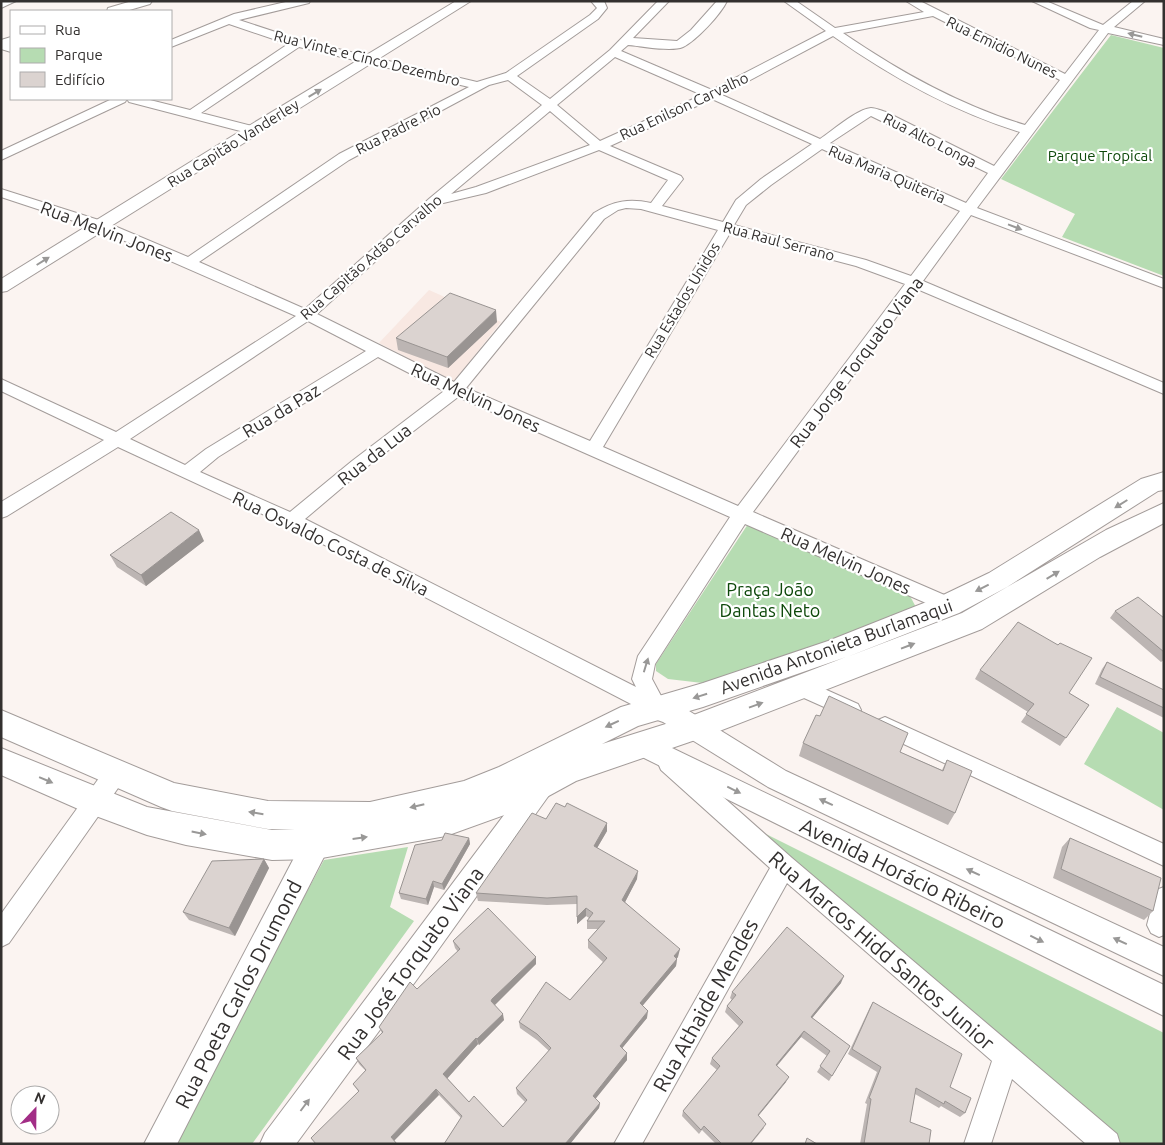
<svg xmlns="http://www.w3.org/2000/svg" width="1165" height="1145" viewBox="0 0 1165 1145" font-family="Ubuntu,sans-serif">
<rect width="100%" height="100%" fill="#fbf4f1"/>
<path fill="#f8e8e2" d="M429 290 501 322 454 381 379 343Z"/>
<path fill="#b6dcb2" d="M1111 35 1164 48V276L1062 237 1075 214 1001 179Z
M748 524 910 596 918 611 711 684 668 679 656 671V664Z
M1117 707 1164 733V810L1084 764Z
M754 828 1164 1033V1144H1118Z
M408 847 390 907 414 921 252 1144H171L324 860Z"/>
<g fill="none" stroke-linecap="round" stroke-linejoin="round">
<g stroke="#a39c9a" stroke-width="2">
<path id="minor" d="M1 1H16L1 8Z
M290 1H310L309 3 239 20 300 40 477 82 506 73 590 15 597 8 591 1H604L607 8 598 19 517 76 550 99 610 50 658 1H669L633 38 677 41 691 30 717 1H727C721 14 696 41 683 47 671 52 641 46 628 45L621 51 712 90 826 31 784 1H796L835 28 924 12 906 1H920L1065 74 1099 30 1090 28 1032 1H1046L1103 25 1133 1H1145L1114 27 1164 39V45L1108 33 977 208 1164 279V288L971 215 923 281 1164 383V394L917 289 753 512 956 600 959 605 956 610 949 613 942 610 745 524 655 664 652 679 668 709 665 715 658 718 286 525 118 447 7 516 1 518V502L104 440 1 391V379L116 432 296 316 95 228 1 197V189L105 222 188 257 339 154 469 87 299 47 201 113 256 127 258 130 256 133H248L129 102 127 99H146L190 110 288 44 229 24 171 47V40L234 14ZM933 16 1060 80 1025 125C959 105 900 72 843 33ZM833 36C891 77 952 111 1020 132L994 166 886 112C882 111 876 108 871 108 857 109 832 131 820 139L722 95ZM615 57 702 95 600 141 557 105ZM508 80 542 105 430 198 305 309 199 262 349 160 489 85ZM712 99 812 144 761 179 736 200 723 222 662 206 683 179 681 176 610 146ZM550 111 590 145 476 187 451 194ZM871 116 988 173 966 203 830 143ZM822 149 960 211 911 276 866 260 734 225 746 205 771 185ZM599 150 668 180 651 203C629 198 613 201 594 213L454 382 317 314 439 204 486 193ZM626 208 641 209 718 230 590 441 466 388 604 219 618 210ZM730 233 856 266 905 284 738 506 603 447ZM308 321 366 351 206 449 185 465 130 439ZM378 357 444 391 352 461 290 512 200 472 218 457ZM458 397 730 517 638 656 632 679 636 687 305 519 364 469Z
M1 42 11 45V52L1 49Z
M112 99H127L125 102 1 160V151Z
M802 679 858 704 861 710 858 716 851 719 795 694 792 688 795 682Z
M885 717 1164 844V866L878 732 875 726 878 720Z
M669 753 677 756 792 858 1117 1134 1120 1144H1086L1012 1079 991 1144H964L992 1061 787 883 642 1144H614L770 868 661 770 658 763 661 756Z
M115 764 123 767 126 774 123 781 9 943 1 947V914L107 767Z
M1164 887V935L1159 937 1151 933 1147 925 1156 890Z"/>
</g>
<g stroke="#a39c9a" stroke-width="2">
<path id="tertiary" d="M132 1H152L150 4 126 11H107L108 8Z
M456 1H471L7 291 1 292V279L247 127Z
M11 37V45L1 48V40Z
M658 698 681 706 786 771 1164 947V976L768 787 663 722 649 717 646 709 649 701Z
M643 734 1164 985V1016L634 753 630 745 634 737Z
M543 771 552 775 556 783 552 791 418 978 296 1144H260L265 1133 534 775Z
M316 831 326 835 330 844 326 853 177 1144H144L306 835Z"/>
</g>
<g stroke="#a39c9a" stroke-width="2">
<path id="secondary" d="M1164 472V490L1158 491 1007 587 959 613 847 657 962 613 1106 530 1164 503V523L1100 557 982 629 704 737 576 781 532 805 446 836 316 859 272 860 186 845 147 835 85 812 1 775V748L147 807 272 830H295L268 829 172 811 161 807 1 737V710L174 783 268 801 370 802 464 781 499 767 621 707 703 683 828 641 939 597 989 573 1141 479ZM846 657 691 716 602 744 638 726 703 707Z"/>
</g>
<use href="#minor" fill="#fff" fill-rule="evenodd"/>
<use href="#tertiary" fill="#fff" fill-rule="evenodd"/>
<use href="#secondary" fill="#fff" fill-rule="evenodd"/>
</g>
<path fill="#bcb5b3" d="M497 322 448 368 398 350 396 338Z
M204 541 146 586 117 567 110 555Z
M1115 611 1164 618V660L1161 662 1110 618Z
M1107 662 1164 690V718L1095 684 1102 669Z
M980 670 1069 693 1089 705 1060 746 1021 722 1028 712 975 679Z
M803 743 900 752 942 770 947 760 955 813 948 825 799 756Z
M565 807 607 823V831L597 848 637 879 625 902 678 957 677 958 676 966 642 1006 647 1018 622 1048 627 1053V1060L595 1098 600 1103 599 1108 570 1144H444L461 1118 439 1095 358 1091 353 1084 366 1071 359 1064 356 1058 382 1033 379 1027 417 989 458 952 455 948 453 941 536 964 494 1005 504 1020 479 1045 478 1044 447 1078 469 1102 503 1127 525 1102 517 1094 516 1088 549 1051 537 1040 520 1028 519 1022 570 1000 603 962 588 948V940L598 929H587V921L589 918 586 916 577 924V904L547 905 478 901 476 893 546 819Z
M469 838 470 844 444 890 434 887 428 905 401 899 399 893Z
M1070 838 1153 911 1144 920 1053 878 1062 847Z
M264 859 269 868 235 936 189 920 183 912Z
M841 983 812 1018 850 1046 829 1081 817 1072 827 1056 801 1037 777 1066 786 1082 758 1116 764 1128 751 1144H716L702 1130 699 1134 682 1116 683 1111 717 1070 710 1064 712 1058 739 1026 725 1012 727 1006 732 1000 730 998 732 992Z
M873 1002 950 1087 965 1113 960 1117 941 1106 939 1108 915 1094 910 1122 929 1144H860L867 1104 865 1103 877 1072 848 1054 870 1007Z"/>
<path fill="#999492" d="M496 310 497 322 448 368 447 357Z
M199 530 204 541 146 586 141 575Z
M607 823V831L593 855 594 846Z
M469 838 470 844 444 890 442 884Z
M264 859 269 868 235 936 229 928Z
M638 871 637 879 622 908V900Z
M433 881 434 887 428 905 426 899Z
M586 908V916L577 924V917Z
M680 949 678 957 673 963 674 956Z
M536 957V964L494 1006 491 1001 492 999Z
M677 959 676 966 639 1010 640 1003Z
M844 976 841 983 808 1023 811 1017Z
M648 1011 647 1018 619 1052 620 1046Z
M503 1014 504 1020 479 1045 477 1039Z
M804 1031 801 1037 773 1070 776 1065Z
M476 1038 478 1044 446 1080 443 1074Z
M627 1053V1060L593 1102V1096Z
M789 1077 786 1082 755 1120 758 1115Z
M436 1089 439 1095 394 1141 391 1137Z
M600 1103 599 1108 570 1144H565Z"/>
<path fill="#dbd3d0" stroke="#999492" d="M450 293 496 310 447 357 396 338Z
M171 512 199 530 141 575 110 555Z
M1138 597 1164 618V652L1115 611Z
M1018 622 1058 645 1060 643 1092 658 1069 693 1089 705 1066 738 1026 714 1034 704 980 670Z
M1107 662 1164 690V708L1100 677Z
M829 696 908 733 900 752 943 771 947 760 972 771 955 813 803 743 816 715 820 716Z
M556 803 565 807 567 803 607 823 594 846 638 871 622 900 680 949 674 956 677 959 640 1003 648 1011 620 1046 627 1053 593 1096 600 1103 565 1144H444L462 1116 436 1089 391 1137 397 1144H316L311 1138 359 1091 353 1084 366 1070 356 1058 383 1032 379 1027 410 982 417 989 460 949 453 941 488 908 536 957 492 999 491 1001 503 1014 477 1039 476 1038 443 1074 469 1102 474 1096 503 1127 527 1100 516 1088 551 1048 537 1034 519 1022 546 982 570 1000 607 958 588 940 605 921H587L593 913 586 908 577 917V896L547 898 476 893 532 813 546 819Z
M445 833 469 838 442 884 433 881 426 899 399 893 415 845 442 840Z
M1070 838 1161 878 1153 911 1061 869Z
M264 859 229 928 183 912 212 861Z
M787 927 844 976 811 1017 850 1046 832 1076 820 1066 830 1051 804 1031 776 1065 789 1077 758 1115 766 1124 750 1144H722L704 1126 701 1130 683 1111 720 1066 712 1058 743 1022 727 1006 736 995 732 992Z
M873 1002 962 1054 950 1087 971 1098 965 1113 945 1101 944 1104 916 1088 910 1122 931 1130 929 1144H864L871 1099 869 1098 881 1067 852 1049Z
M807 1138 817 1144H805Z"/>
<defs><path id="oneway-solid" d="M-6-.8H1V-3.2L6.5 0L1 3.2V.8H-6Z" transform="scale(1.25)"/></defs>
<g fill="#999897">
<use href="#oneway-solid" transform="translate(1135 35) rotate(-166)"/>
<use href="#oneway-solid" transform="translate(315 93) rotate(-31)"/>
<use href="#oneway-solid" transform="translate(1015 227) rotate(21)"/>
<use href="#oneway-solid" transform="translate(43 261) rotate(-32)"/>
<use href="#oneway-solid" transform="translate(1121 504) rotate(148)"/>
<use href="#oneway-solid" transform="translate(1053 575) rotate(-31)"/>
<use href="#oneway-solid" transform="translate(982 588) rotate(153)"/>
<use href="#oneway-solid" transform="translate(908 646) rotate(-21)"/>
<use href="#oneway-solid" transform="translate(646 665) rotate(-73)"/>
<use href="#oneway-solid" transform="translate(700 696) rotate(162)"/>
<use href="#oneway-solid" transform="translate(756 705) rotate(-20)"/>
<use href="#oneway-solid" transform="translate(612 724) rotate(155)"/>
<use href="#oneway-solid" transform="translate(46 780) rotate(23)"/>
<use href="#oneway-solid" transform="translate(734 790) rotate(26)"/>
<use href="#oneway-solid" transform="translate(826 802) rotate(-155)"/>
<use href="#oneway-solid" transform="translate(417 806) rotate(167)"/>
<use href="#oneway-solid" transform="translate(256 813) rotate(-171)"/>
<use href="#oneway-solid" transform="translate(199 833) rotate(11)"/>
<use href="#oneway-solid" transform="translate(360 838) rotate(-8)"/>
<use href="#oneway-solid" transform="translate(973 872) rotate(-155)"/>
<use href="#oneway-solid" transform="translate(1037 939) rotate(26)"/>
<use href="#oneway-solid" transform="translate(1120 941) rotate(-155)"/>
<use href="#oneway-solid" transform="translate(305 1105) rotate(-53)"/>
</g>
<g text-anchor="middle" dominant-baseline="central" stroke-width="4.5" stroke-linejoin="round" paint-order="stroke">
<g font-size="15" fill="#33302f" stroke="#fff">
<text transform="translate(1002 47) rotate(26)">Rua Emidio Nunes</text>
<text transform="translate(367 58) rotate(14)">Rua Vinte e Cinco Dezembro</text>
<text transform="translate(684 106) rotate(-25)">Rua Enilson Carvalho</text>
<text transform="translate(398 129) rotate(-27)">Rua Padre Pio</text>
<text transform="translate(930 140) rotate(27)">Rua Alto Longa</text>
<text transform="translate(233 143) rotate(-32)">Rua Capitão Vanderley</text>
<text transform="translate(887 174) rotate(23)">Rua Maria Quiteria</text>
<text transform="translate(779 241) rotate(15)">Rua Raul Serrano</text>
<text transform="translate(371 257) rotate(-41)">Rua Capitão Adão Carvalho</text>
<text transform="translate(682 300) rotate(-59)">Rua Estados Unidos</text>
</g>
<g font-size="15" fill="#0d480a" stroke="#fff">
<text x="1100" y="155">Parque Tropical</text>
</g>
<g font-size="18" fill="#33302f" stroke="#fff">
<text transform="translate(107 231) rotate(21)">Rua Melvin Jones</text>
<text transform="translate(856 362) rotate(-53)">Rua Jorge Torquato Viana</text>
<text transform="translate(476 397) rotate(25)">Rua Melvin Jones</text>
<text transform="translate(281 410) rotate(-31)">Rua da Paz</text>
<text transform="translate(374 454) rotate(-38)">Rua da Lua</text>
<text transform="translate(331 543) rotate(26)">Rua Osvaldo Costa de Silva</text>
<text transform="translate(846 560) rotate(24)">Rua Melvin Jones</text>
<text transform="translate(836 646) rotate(-20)">Avenida Antonieta Burlamaqui</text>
</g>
<g font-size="18" fill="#0d480a" stroke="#fff">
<text x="770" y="589">Praça João<tspan x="770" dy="21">Dantas Neto</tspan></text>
</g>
<g font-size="21" fill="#33302f" stroke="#fff">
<text transform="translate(903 873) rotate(26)">Avenida Horácio Ribeiro</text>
<text transform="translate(882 950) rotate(41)">Rua Marcos Hidd Santos Junior</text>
<text transform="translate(410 963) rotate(-54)">Rua José Torquato Viana</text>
<text transform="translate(238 994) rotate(-63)">Rua Poeta Carlos Drumond</text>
<text transform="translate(705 1005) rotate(-61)">Rua Athaide Mendes</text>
</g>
</g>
<rect width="1165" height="1145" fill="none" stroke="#33302f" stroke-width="5"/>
<rect x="10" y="10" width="162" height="90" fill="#ffffff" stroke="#adacac"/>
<rect x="20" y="26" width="25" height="8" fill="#ffffff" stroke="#adacac"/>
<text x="55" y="35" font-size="15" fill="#33302f">Rua</text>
<rect x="20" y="48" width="25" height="15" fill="#b6dcb2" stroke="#adacac"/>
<text x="55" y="60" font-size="15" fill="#33302f">Parque</text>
<rect x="20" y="72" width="25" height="15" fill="#dbd3d0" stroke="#adacac"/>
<text x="55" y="85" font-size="15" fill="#33302f">Edifício</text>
<g transform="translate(35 1110) rotate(22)"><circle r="24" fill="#ffffff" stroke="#adacac"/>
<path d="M0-4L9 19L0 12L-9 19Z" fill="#a22d86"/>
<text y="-8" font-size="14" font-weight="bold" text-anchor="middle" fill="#33302f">N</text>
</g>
</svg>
